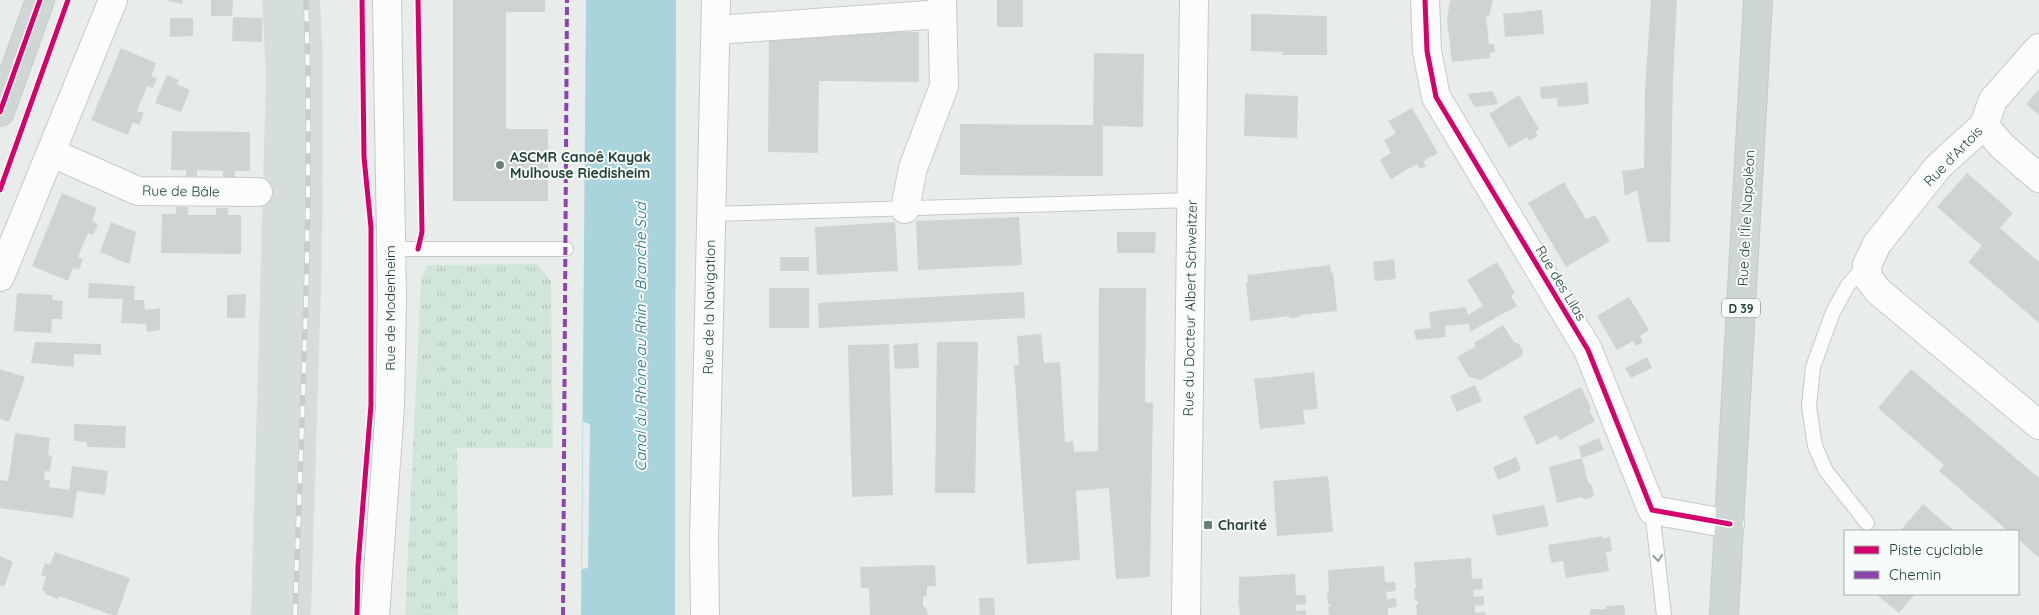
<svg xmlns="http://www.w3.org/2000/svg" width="2039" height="615" viewBox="0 0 2039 615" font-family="Quicksand,sans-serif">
<defs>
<pattern id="grass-tufts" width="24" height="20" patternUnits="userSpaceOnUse" patternTransform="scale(1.25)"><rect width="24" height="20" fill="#d1e6d8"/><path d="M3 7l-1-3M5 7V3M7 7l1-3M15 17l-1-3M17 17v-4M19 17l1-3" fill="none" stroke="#b3c6ba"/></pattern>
</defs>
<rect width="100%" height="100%" fill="#e8edeb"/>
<path fill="#d6dedb" d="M262 0H320L323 61 322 255 311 615H251L266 77Z"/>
<path fill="url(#grass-tufts)" d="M537 264 551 281 553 448H457L458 615H405L421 280 427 265Z"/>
<path fill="#a9d4db" d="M586 0H676L675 615H581Z"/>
<path fill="#e8edeb" d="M583 422 590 424 588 568 582 569Z"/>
<path fill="#cfd4d2" d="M165 0H183L182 4Z
M211 0H233L232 16H211Z
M453 0H545V12H506V129H548V201H453Z
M997 0H1023V27H997Z
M1450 0H1493L1489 16 1486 15 1489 44H1494L1495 52 1490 53V58L1452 62 1447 19Z
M1651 0H1677L1673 78 1670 242H1647L1637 190 1625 196 1622 171 1644 168 1645 91Z
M1542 10 1544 34 1505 37 1503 14Z
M1251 14 1327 16V55H1282V52L1251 51Z
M233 17 262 18V42L232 41Z
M170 18H193V36L170 37Z
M790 31 919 32V82L819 81 818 153 768 152 769 38Z
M121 48 156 63 151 76 157 78 153 88 147 86 137 111 144 113 139 125 133 122 128 135 91 120Z
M1094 53 1144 54 1143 127 1103 126V176L960 175V124L1093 125Z
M167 75 179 80 177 84 190 90 181 112 155 103Z
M1587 82 1589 104 1558 107 1557 98 1541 99 1540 87Z
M2039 89V115L2026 104Z
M1493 91 1498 104 1475 107 1467 94Z
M1245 94 1298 96 1297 138 1244 136Z
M1519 95 1539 129 1535 132 1538 136 1530 141 1527 137 1509 148 1489 114Z
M1412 108 1438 153 1423 161 1426 166 1420 169 1417 164 1391 179 1380 160 1391 153 1384 140 1396 133 1388 121Z
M172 131 250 132V171H235V177H223V171L197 170V176H186V170H171Z
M1967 173 2013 213 2000 228 2039 262V323L1968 262 1982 246 1937 207Z
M1564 182 1586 219 1595 215 1610 241 1566 267 1528 203Z
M62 193 97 208 92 221 98 224 93 235 88 233 78 257 83 259 79 270 73 268 68 281 32 266Z
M176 207H188V215H216V208H228V215H241V254L161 253 162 214H176Z
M1019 217 1022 265 918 270 916 221Z
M111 222 136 232 130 263H126L100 252Z
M895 222 898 271 817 275 815 227Z
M1117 232H1156L1155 253H1117Z
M780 257H809V271H780Z
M1394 259 1396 279 1375 281 1373 262Z
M1497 262 1515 293 1511 296 1517 306 1470 332 1469 324 1445 326 1446 337 1416 340 1414 330 1431 328 1429 312 1466 307 1468 315 1483 306 1467 280Z
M1330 265 1331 273 1333 272 1337 311 1300 315V317L1295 318H1289V316L1250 321 1246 282H1248L1247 275Z
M89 283 135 286 134 300H144L145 310 160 308V330L147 332 146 324 121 323 123 299 88 298Z
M769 288H809V328H769Z
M1099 288H1146L1145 402 1153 403 1150 577 1116 579 1109 488 1076 491 1080 560 1027 564 1014 365H1019L1017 336 1041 334 1044 363 1060 362 1065 442 1073 441 1074 452 1098 451Z
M1024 292 1025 318 819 328 818 303Z
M17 293 53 295 52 300 63 301 62 319H52L51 333 14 331Z
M246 294 245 318H227V295Z
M1629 297 1649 330 1640 336 1643 342 1636 346 1633 341 1617 350 1597 316Z
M1503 325 1514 342 1519 344 1523 350 1522 356 1481 380 1469 377 1457 357 1476 346 1474 343Z
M35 342 101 344V355L74 354V367L31 363Z
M937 342H978L975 493H935Z
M918 343 919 368 895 369 893 345Z
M889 344 893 495 852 497 848 345Z
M1647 357 1652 368 1631 378 1625 368Z
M0 369 25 377 9 422 0 419Z
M1911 369 2039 478V558L2018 539V531H2008L1939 471 1944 465 1878 408Z
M1314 372 1318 409 1303 410 1305 424 1260 429 1254 379Z
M1475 385 1482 401 1457 412 1450 396Z
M1581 387 1591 408 1589 410 1595 421 1560 440 1557 435 1537 445 1523 417Z
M74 424 126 426 125 448 87 447V442L74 441Z
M15 433 50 438 48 455 52 456 50 472 45 471 44 480H50L49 487 69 490 72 466 108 471 105 495 77 491 73 518 0 508V480L8 481Z
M1599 438 1604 450 1582 458 1578 447Z
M1516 457 1521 470 1498 480 1493 467Z
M1582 458 1588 482 1592 486 1594 495 1591 498 1584 499 1581 497 1557 503 1549 467Z
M1328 476 1333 532 1277 536 1273 481Z
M1923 504 1954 531H1900Z
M1544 505 1549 526 1497 536 1492 515Z
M1603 536V539L1610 537 1612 551 1606 552 1609 571 1566 578 1563 561 1551 563 1548 545Z
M55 552 130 578 117 615H112L59 596 58 599 45 594 46 592 42 590 46 577 41 575 45 563 50 565Z
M0 556 13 562 4 587 0 585Z
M1471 558 1472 579 1482 578 1483 589 1473 590 1474 597 1484 596V605L1475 606V613L1485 612V615H1417L1416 605 1418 604V601H1415L1414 588H1416L1414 562Z
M935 565 936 586H927V596L923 597V606L926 608 928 615H870L869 588H861L860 567Z
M1384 566 1385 582H1395L1396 591 1386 592 1387 599 1396 598 1397 607 1388 608V615H1329L1328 607H1330V604H1328L1327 591H1329L1328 570Z
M1295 574 1296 595H1306V604L1296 605V611L1306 610V615H1240L1238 599H1239V577Z
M1876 594H1915L1899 613Z
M979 598H994L995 615H980Z
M1624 605 1625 615H1590V609H1606V606Z"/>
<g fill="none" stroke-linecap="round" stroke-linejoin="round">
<g stroke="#c5cac8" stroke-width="16">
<path id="service" d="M712 214 1192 200
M390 249H566
M1866 265 1848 285 1833 312 1813 367 1809 406 1815 446 1826 471 1867 523
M1652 510 1664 615"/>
</g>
<g stroke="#c5cac8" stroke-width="30">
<path id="minor" d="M1425 0 1427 51 1436 97 1588 350 1652 510 1730 524
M717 30 942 14
M2039 48 1993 100 1984 125 1938 167 1877 244 1867 265 1868 278 1878 291 2039 425
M1984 125 2002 146 2039 178
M52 153 138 191 258 192
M905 209 913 168 944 86 942 0
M0 277 113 0
M705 615 704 541 716 0
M1186 615 1194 0"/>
</g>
<g stroke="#c3cbc8" stroke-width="30">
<path id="secondary" d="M375 615 390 407 392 298 387 0"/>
</g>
<g stroke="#c3ccc9" stroke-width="30">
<path id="primary" d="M0 112 40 0
M1724 615 1758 0"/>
</g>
<use href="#service" stroke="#fcfcfc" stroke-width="14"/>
<use href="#minor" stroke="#fcfcfc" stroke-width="28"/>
<use href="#secondary" stroke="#fcfcfc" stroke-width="28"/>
<use href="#primary" stroke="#cfd7d5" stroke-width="28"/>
<g stroke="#c9cdcc" stroke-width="5.5">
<path id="rail" d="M295 615C302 410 313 205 306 0"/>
</g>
<use href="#rail" stroke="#f7fbf9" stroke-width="4" stroke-dasharray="11" stroke-linecap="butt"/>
<path stroke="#8e44ad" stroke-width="4" stroke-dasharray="8 4" stroke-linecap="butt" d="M563 615 567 0"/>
<g stroke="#f7fbf9" stroke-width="8">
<path id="cycleway" d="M418 0 422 232 418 249
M1425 0 1427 51 1436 97 1588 350 1652 510 1730 524
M0 112 40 0
M0 190 68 0
M357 615 358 565 371 405V228L364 157 362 0"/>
</g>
<use href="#cycleway" stroke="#d6006c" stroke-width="5"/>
</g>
<defs><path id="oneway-chevron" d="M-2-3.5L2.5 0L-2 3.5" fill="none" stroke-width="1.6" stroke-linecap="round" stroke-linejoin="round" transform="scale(1.25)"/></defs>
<use stroke="#909f9b" href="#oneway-chevron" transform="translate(1658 558) rotate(83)"/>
<g fill="#697e78" stroke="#f7fbf9" stroke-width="2">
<circle cx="500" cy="165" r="5"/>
<rect x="1203" y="520" width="10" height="10" rx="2.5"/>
</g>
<g text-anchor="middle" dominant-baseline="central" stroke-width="4" stroke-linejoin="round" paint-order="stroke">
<rect fill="#f7fbf9" stroke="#637a73" stroke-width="1" x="1722" y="298.5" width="38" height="19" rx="4"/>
<g font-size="12" font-weight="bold" fill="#24423a">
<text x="1741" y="308">D 39</text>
</g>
<g font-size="14" fill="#24423a" stroke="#f7fbf9">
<text transform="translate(1953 156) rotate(-46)">Rue d'Artois</text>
<text transform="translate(181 191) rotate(1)">Rue de Bâle</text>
<text transform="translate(1746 218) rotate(-87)">Rue de l'Île Napoléon</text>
<text transform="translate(1561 283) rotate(59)">Rue des Lilas</text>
<text transform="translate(709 307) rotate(-89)">Rue de la Navigation</text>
<text transform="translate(390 308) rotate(-90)">Rue de Modenheim</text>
<text transform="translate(1190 308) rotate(-89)">Rue du Docteur Albert Schweitzer</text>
</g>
<g font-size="14" font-weight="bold" fill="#24423a" stroke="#f7fbf9" text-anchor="start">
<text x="510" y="157">ASCMR Canoê Kayak<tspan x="510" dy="16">Mulhouse Riedisheim</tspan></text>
<text x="1218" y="525">Charité</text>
</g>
<g font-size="15" font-style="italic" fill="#1c6f80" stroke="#f7fbf9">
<text transform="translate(640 337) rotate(-90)">Canal du Rhône au Rhin - Branche Sud</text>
</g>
</g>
<rect x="1844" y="530" width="175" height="65" fill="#f7fbf9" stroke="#a3b1ad"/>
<rect x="1854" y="546" width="25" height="8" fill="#d6006c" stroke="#a3b1ad"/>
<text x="1889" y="555" font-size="15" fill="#24423a">Piste cyclable</text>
<rect x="1854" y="571" width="25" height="8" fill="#8e44ad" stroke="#a3b1ad"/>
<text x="1889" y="580" font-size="15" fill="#24423a">Chemin</text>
</svg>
